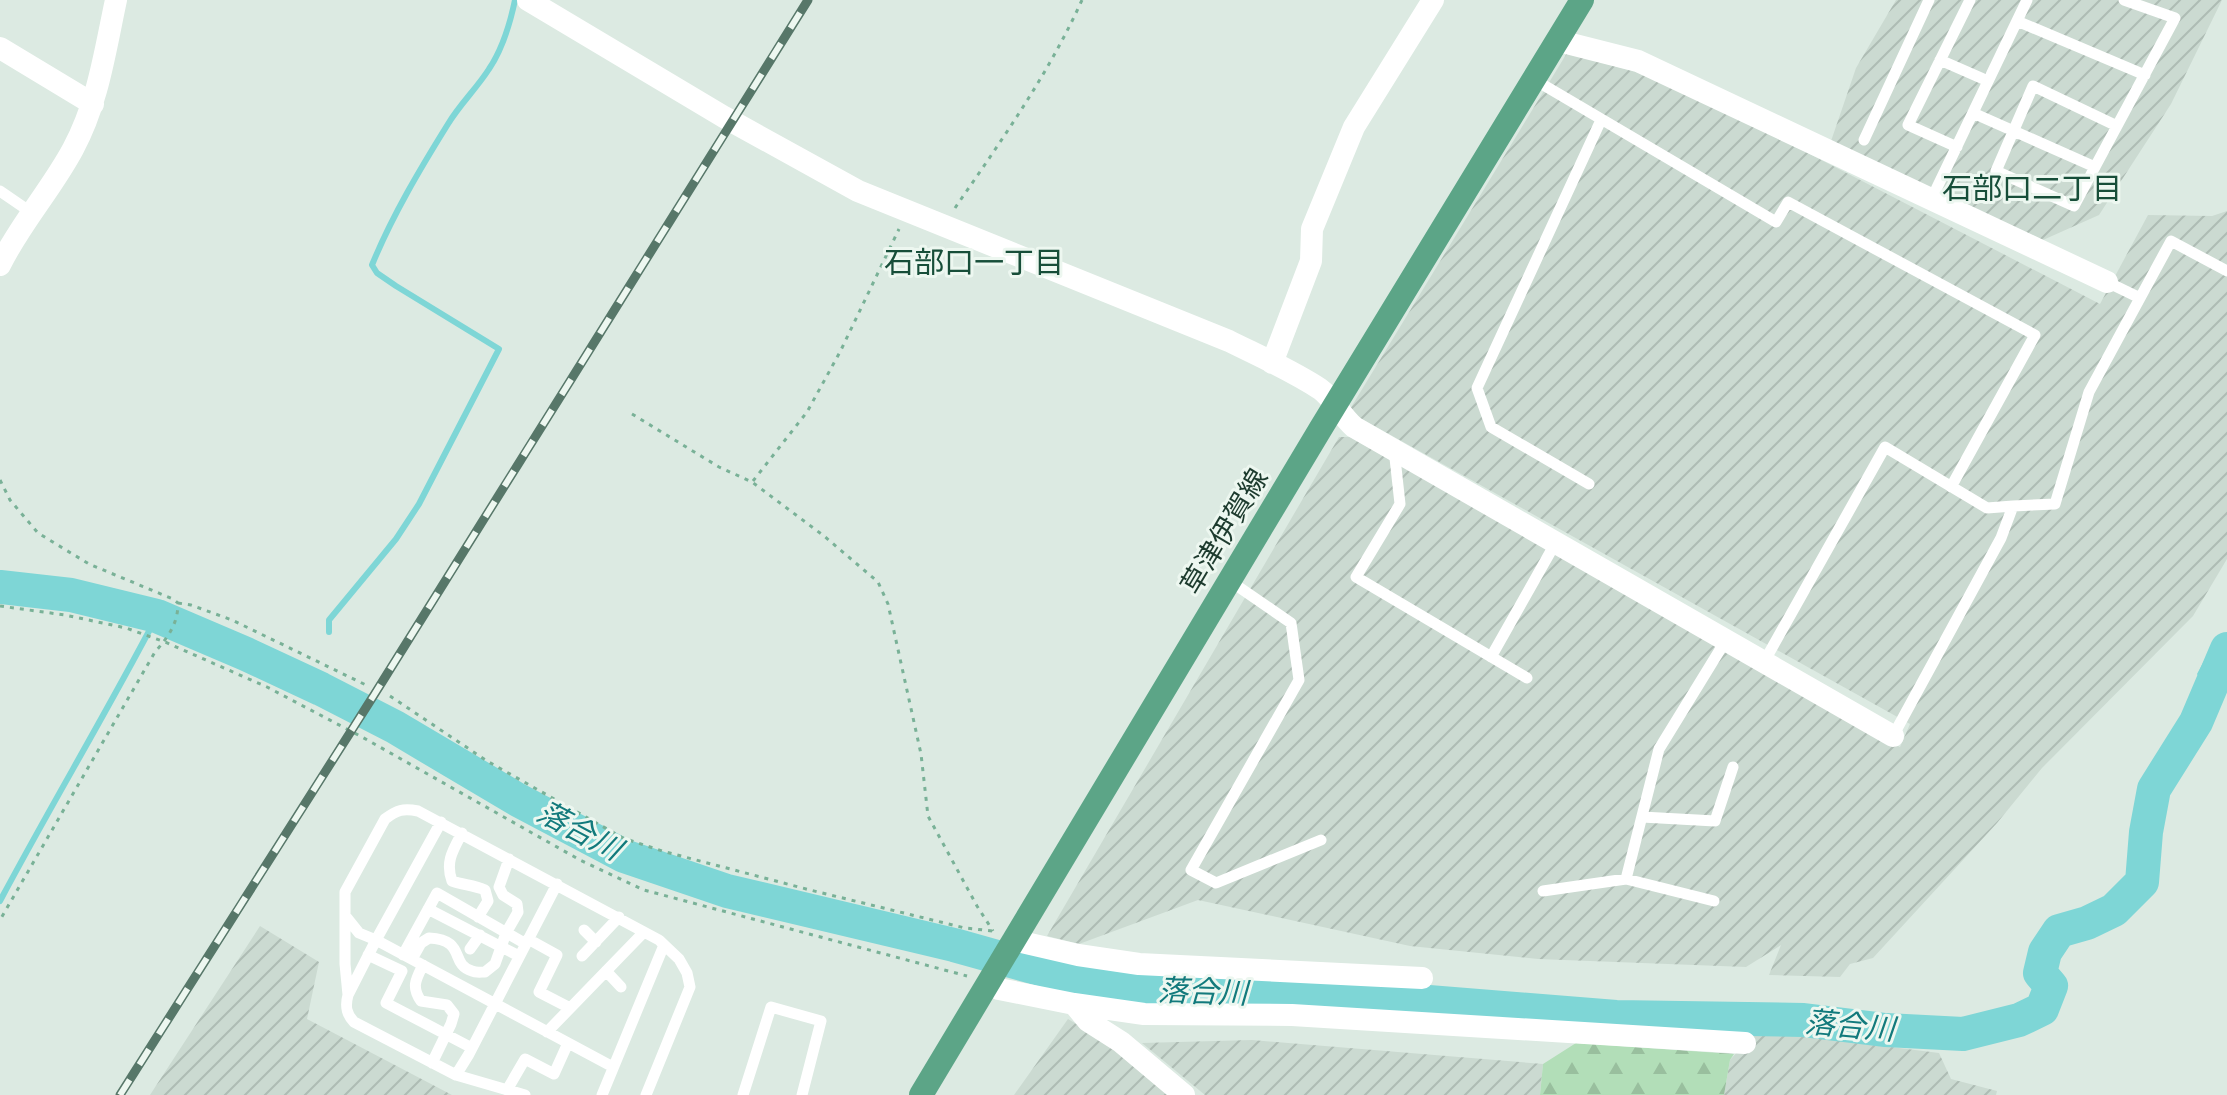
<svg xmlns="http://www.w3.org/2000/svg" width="2227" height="1095" viewBox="0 0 2227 1095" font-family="'Asap Condensed','Noto Sans JP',sans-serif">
<defs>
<pattern id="industrial-furrows" width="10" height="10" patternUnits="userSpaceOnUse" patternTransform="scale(2)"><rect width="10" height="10" fill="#cbdad1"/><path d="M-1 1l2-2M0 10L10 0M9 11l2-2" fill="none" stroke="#aebcb4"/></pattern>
<pattern id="forest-firs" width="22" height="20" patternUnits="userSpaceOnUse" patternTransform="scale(2)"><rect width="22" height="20" fill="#b2deb8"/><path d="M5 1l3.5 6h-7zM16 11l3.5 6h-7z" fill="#99bf9e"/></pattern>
</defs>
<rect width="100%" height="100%" fill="#dceae2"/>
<path fill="url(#industrial-furrows)" d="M1896 0H2222L2171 104 2099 215 2043 240 1830 144 1856 68Z
M1567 53 1643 74 1804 151 2100 304 2148 215 2212 216 2227 211V559L2193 616 2042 768 1997 823 1873 958 1850 964 1840 977 1769 975 1781 945 1746 967 1538 959 1410 946 1198 900 1079 944 1047 936 1339 437H1350L1900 747 1910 724 1360 418 1350 409Z
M260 926 319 962 307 1019 452 1095H150Z
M1068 1019 1115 1047 1171 1095H1014Z
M1757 1030 1939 1053 1951 1079 1997 1091 1996 1095H1724L1730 1060Z
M1252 1040 1543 1064 1540 1095H1205L1142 1043Z"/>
<path fill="url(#forest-firs)" d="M1576 1043 1734 1054 1730 1060 1724 1095H1540L1543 1064Z"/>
<path fill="#7ed6d6" d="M2227 635V675L2212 697 2200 724 2196 717C2202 701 2208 689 2197 674L2212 646Z"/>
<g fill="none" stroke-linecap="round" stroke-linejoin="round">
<path stroke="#7ed6d6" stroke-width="6" d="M329 632V620L396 539 419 504 499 349 396 286 377 273 372 265C392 216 420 169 448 124 460 104 477 88 489 69 503 48 510 24 515 0
M0 901C51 805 107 712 157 616"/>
<path stroke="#7ed6d6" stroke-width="34" d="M0 587 71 595 157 616 246 654 321 689 395 727 518 800 624 856 727 891 954 945 1105 987 1379 998 1616 1017 1804 1020 1886 1030 1963 1034 2019 1020 2042 1009 2051 986 2040 973 2045 952 2059 931 2087 923 2114 910 2142 882 2146 832 2154 789 2196 722 2227 649"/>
<path stroke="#79b197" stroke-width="3" stroke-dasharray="4 6" stroke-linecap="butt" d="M955 208C1001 141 1048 75 1082 0
M632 414 719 467 752 482 824 536 878 582 888 604 921 754 928 816 977 906 993 931
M0 480 10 500 38 533 89 564 173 599 178 603C178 624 168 637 155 652L0 920
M753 481 807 412 840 352 899 229
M178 603 191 605 232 620 368 686
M0 606 65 615 126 628 165 642 267 687 362 737 580 860 644 890 967 976
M390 696 487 761 623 838 662 851 810 890 965 928 993 931"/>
<path stroke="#fff" stroke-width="11" d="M2017 21 2145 75
M1940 60 1988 81
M1535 80 1776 222 1788 202 2035 335 1951 487
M1973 113 2095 167
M2117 126 2033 86 1996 171 2074 206 2175 18 2124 0
M1864 140 1929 0
M1957 147 1908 125 1970 0
M0 191 32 213
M1931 200 2027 0
M2107 282 2140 298
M1394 449 1400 504 1356 577 1527 678
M1589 484 1491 427 1477 388 1601 120
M2013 506 2055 504 2089 392 2171 241 2227 271
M1230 581 1291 623 1299 680 1191 870 1216 883 1321 840
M1491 657 1556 542
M1764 662 1885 447 1987 508 2013 506 2001 538 1893 736
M1642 817 1715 821 1733 767
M441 822 376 940 348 995C345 1006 346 1014 354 1022L456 1075 525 1095
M462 833C453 850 445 862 452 881 463 885 474 885 485 890L488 901 478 917
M1626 879 1659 749 1726 640
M1543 891 1626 879 1714 901
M428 909 519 956
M347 918 359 933 376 940 613 1067
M584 930 596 942
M528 939 557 955 539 992 570 1008
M470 949 480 935
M368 955 402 971 386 1003 472 1048
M403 955 437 893 526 944
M582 956 619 917
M412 959 421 943 429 938C467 940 449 964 472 971 476 973 481 972 485 972L495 964 506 933 518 912 517 904 503 895 499 887 509 859
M423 965C416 979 411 987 421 1001L447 1005 454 1014 451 1024 432 1063
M606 971 621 987
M348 995 345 964V892L385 819C397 810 403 808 418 811L659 940 679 959 687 973 690 987 646 1095
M547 1032 644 932
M456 1075 469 1054 557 884
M507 1090 525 1059 554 1074 568 1043
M602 1095 664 945
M743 1095 771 1007 821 1021 802 1095"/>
<path stroke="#fff" stroke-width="22" d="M528 0 724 117 858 191 1229 341C1259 356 1291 370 1320 389 1333 398 1341 416 1354 427L1893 736
M1559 41 1638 61 2107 282
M0 48 93 104
M0 265C20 224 51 190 73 149 98 103 105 51 116 0
M1272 363 1311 261 1312 229 1354 127 1433 0
M1013 940 1078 955 1139 964 1422 978
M988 983 999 989 1074 1004 1144 1014 1292 1015 1745 1043
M1074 1004 1088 1021 1121 1042 1184 1095"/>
<path stroke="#5ca587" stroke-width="24" d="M921 1095 1321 428 1582 0"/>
<g stroke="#577769" stroke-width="9">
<path id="rail" d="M120 1095 374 695 808 0"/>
</g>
<use href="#rail" stroke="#edf7f0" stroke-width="6" stroke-dasharray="18" stroke-linecap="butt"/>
</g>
<g text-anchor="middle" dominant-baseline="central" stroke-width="6" stroke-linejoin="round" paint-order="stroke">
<g font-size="28" fill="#1d3b2e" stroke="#edf7f0">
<text transform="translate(1224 531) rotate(-59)">草津伊賀線</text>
</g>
<g font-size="30" fill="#174e39" stroke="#edf7f0">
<text x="2032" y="188">石部口二丁目</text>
<text x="974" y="262">石部口一丁目</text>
</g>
<g font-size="30" font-style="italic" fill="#127a7c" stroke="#edf7f0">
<text transform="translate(580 830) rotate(28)">落合川</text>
<text transform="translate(1203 991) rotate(2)">落合川</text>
<text transform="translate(1850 1025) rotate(5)">落合川</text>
</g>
</g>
</svg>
